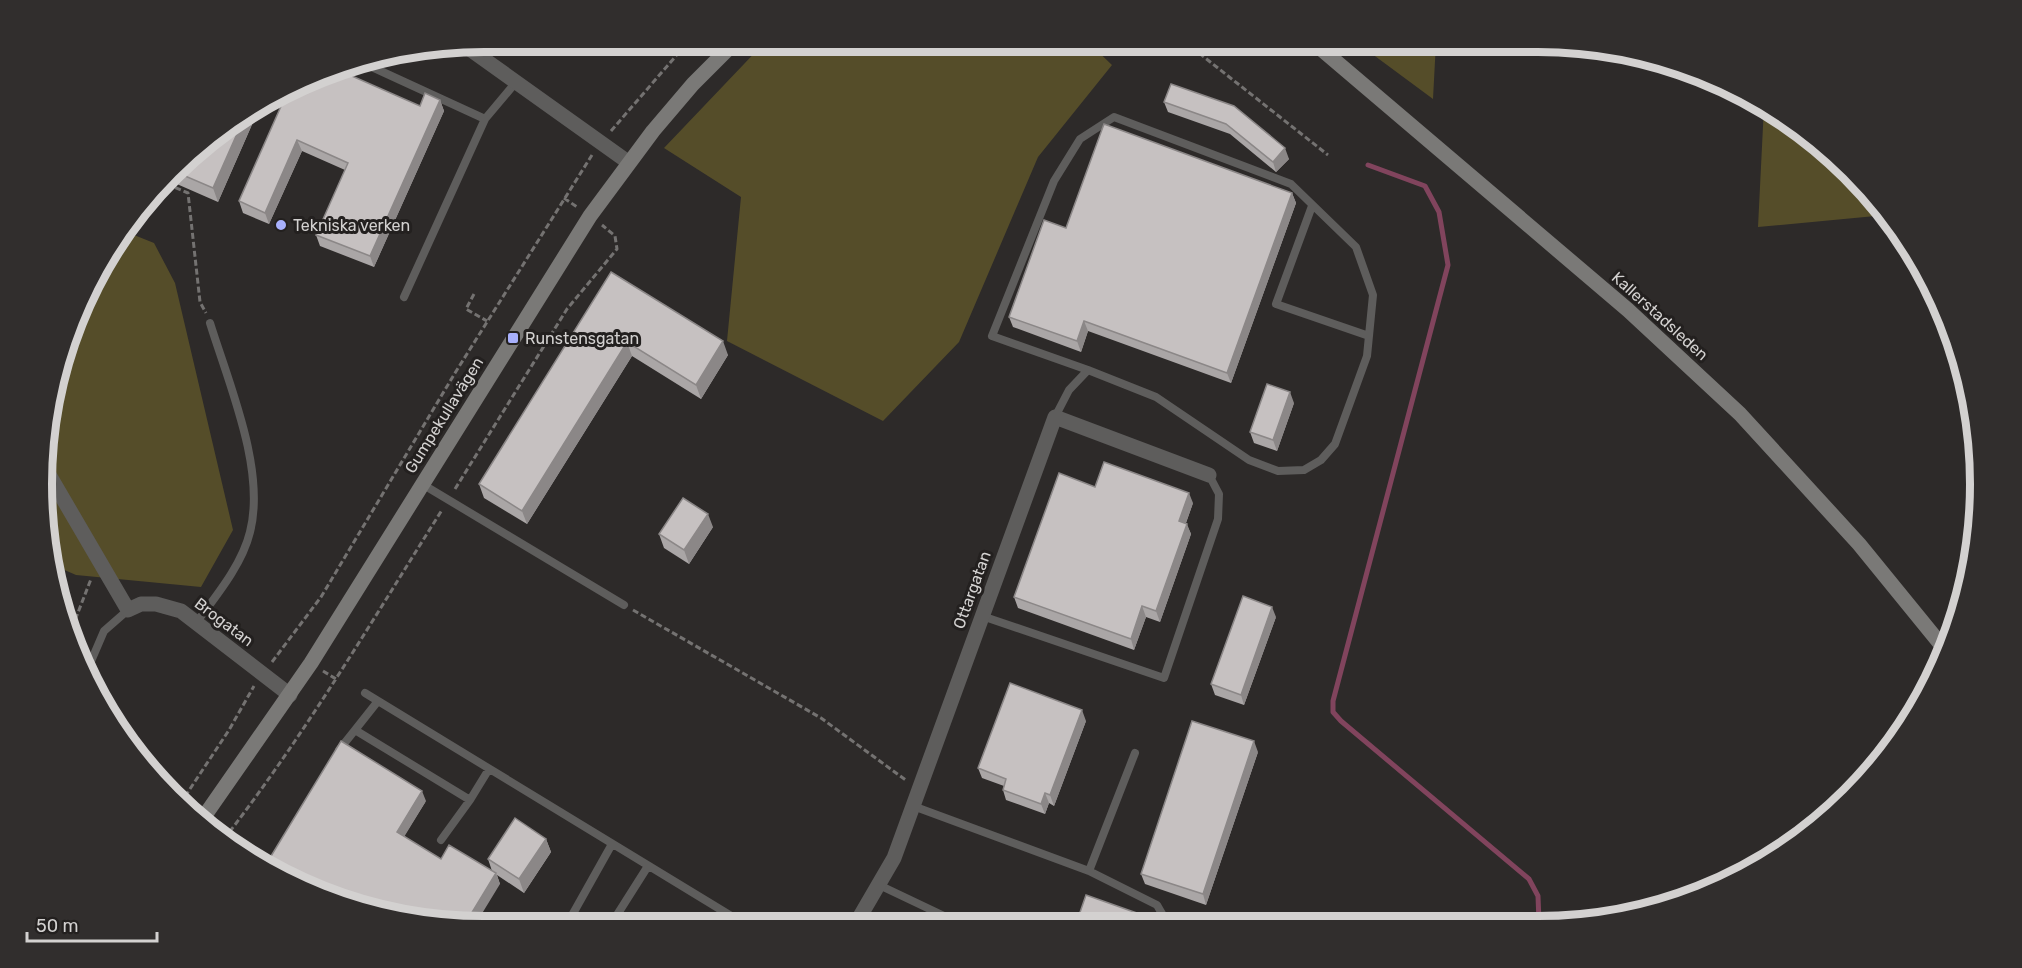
<svg xmlns="http://www.w3.org/2000/svg" width="2022" height="968" viewBox="0 0 2022 968" font-family="Rubik,sans-serif">
<rect width="100%" height="100%" fill="#2d2a29"/>
<path fill="#554d29" d="M765 42H1016C1041 56 1060 42 1088 42L1112 65 1038 157 959 342 883 421 727 341 741 197 664 148Z
M1361 42H1436L1433 99 1360 45Z
M1764 106C1812 132 1851 172 1886 215L1758 227Z
M124 231 154 243 175 283 233 530 201 587 76 575 53 565 46 541 51 397 76 315 116 239Z"/>
<g fill="none" stroke-linecap="round" stroke-linejoin="round">
<path stroke="#81445d" stroke-width="5" d="M1368 165 1425 186 1439 212 1448 265 1333 701V712L1341 721 1529 879 1538 896 1539 922"/>
<path stroke="#747271" stroke-width="3" stroke-dasharray="6 3" stroke-linecap="butt" d="M1185 42 1328 155
M611 131 688 42
M167 184 188 193 200 302 206 313
M564 198 577 207
M474 294 466 309 487 321
M455 489 567 309 617 249 615 236 602 225
M633 610 821 718 907 781
M72 628 91 579
M272 662 321 597 455 373 592 155
M323 671 336 679
M180 804 229 730 254 686
M224 839C305 735 371 622 442 510
M1531 921 1535 922"/>
<path stroke="#5e5d5c" stroke-width="8" d="M361 62 485 119
M1312 206 1276 304 1369 336
M404 297 485 119 517 81
M1055 417 1069 390 1088 370 1156 397 1249 460 1278 471 1304 470 1321 460 1335 444 1367 356 1373 295 1356 247 1291 184 1114 117 1080 139 1054 181 992 336 1088 370
M422 484 624 605
M982 616 1164 678 1218 519 1219 494 1209 475
M196 623C216 596 242 565 250 532 266 470 229 384 210 323
M86 673 104 631 128 610
M365 693 746 925
M378 701 355 730 470 800 489 769
M339 750 355 730
M913 806 1089 871 1157 905 1168 924
M441 840 470 800
M1089 871 1135 753
M879 885 961 924
M566 926 612 844
M610 926 648 866"/>
<path stroke="#5e5d5c" stroke-width="15" d="M464 45 628 162
M48 473 128 610 141 604H156L181 611 290 695
M855 925 894 858 1055 417 1209 475"/>
<path stroke="#7a7977" stroke-width="15" d="M1313 42 1628 310 1740 414 1859 544 1947 652
M201 821 311 663 590 216 653 131 693 84 735 42"/>
</g>
<path fill="#aaa6a6" d="M286 95 420 106 440 100 444 111 374 267 320 246 316 235 345 170 302 151 269 224 243 213 239 201Z
M1164 102 1234 106 1289 159 1276 172 1230 134 1168 112Z
M252 114 254 120 218 202 170 181 215 134Z
M1292 193 1296 203 1231 383 1088 331 1081 352 1013 327 1009 317 1066 228Z
M611 272 728 355 701 399 632 356 527 524 484 498 479 484Z
M1294 403 1277 451 1254 443 1250 432Z
M1193 503 1186 523 1191 534 1160 622 1146 617 1134 650 1018 608 1014 597Z
M713 527 689 564 664 548 659 534Z
M1276 617 1244 705 1215 695 1211 684Z
M1086 721 1054 806 1049 803 1045 814 1006 800 1003 790 1004 786 982 778 978 768Z
M1258 752 1206 905 1145 884 1141 874Z
M426 801 404 836 441 859 492 871 488 859 546 839 551 852 524 893 497 875 500 884 315 892Z"/>
<path fill="#8b8787" d="M440 100 444 111 374 267 370 256Z
M252 114 254 120 218 202 213 188 244 118Z
M297 140 302 151 269 224 265 213Z
M1285 148 1289 159 1276 172 1273 162Z
M1292 193 1296 203 1231 383 1227 373Z
M1084 321 1088 331 1081 352 1077 341Z
M723 341 728 355 701 399 696 385Z
M627 342 632 356 527 524 522 511Z
M1290 392 1294 403 1277 451 1273 440Z
M1189 493 1193 503 1183 531 1179 521Z
M708 514 713 527 689 564 684 550Z
M1187 524 1191 534 1160 622 1156 611Z
M1142 606 1146 617 1134 650 1131 639Z
M1272 607 1276 617 1244 705 1241 695Z
M1082 710 1086 721 1054 806 1050 795Z
M1254 741 1258 752 1206 905 1203 894Z
M422 791 426 801 401 842 397 832Z
M1045 793 1049 803 1045 814 1041 804Z
M546 839 551 852 524 893 519 879Z
M496 873 500 884 475 925 465 924Z
M1148 917 1150 924H1145Z"/>
<path fill="#c6c1c1" stroke="#8b8787" stroke-width="1.5" d="M336 69 420 106 425 93 440 100 370 256 316 235 348 163 297 140 265 213 239 201 286 95Z
M1171 84 1234 106 1285 148 1273 162 1226 124 1164 102Z
M244 118 213 188 178 173 215 134Z
M1104 124 1292 193 1227 373 1084 321 1077 341 1009 317 1044 220 1066 228Z
M611 272 723 341 696 385 627 342 522 511 479 484Z
M1267 384 1290 392 1273 440 1250 432Z
M1104 462 1189 493 1179 521 1187 524 1156 611 1142 606 1131 639 1014 597 1059 473 1095 487Z
M683 498 708 514 684 550 659 534Z
M1243 596 1272 607 1241 695 1211 684Z
M1010 683 1082 710 1050 795 1045 793 1041 804 1003 790 1006 779 978 768Z
M1192 721 1254 741 1203 894 1141 874Z
M341 741 422 791 397 832 441 859 449 845 496 873 465 924 397 917 315 892 265 866Z
M515 818 546 839 519 879 488 859Z
M1086 895 1148 917 1145 924H1076Z"/>
<g fill="#a8b0fc" stroke="#23201f" stroke-width="2">
<circle cx="281" cy="225" r="6"/>
<rect x="507" y="332" width="12" height="12" rx="3"/>
</g>
<g text-anchor="middle" dominant-baseline="central" stroke-width="6" stroke-linejoin="round" paint-order="stroke">
<g font-size="16" fill="#d3d1d0" stroke="#23201f" text-anchor="start">
<text x="293" y="225">Tekniska verken</text>
<text x="525" y="338">Runstensgatan</text>
</g>
<g font-size="16" fill="#d3d1d0" stroke="#23201f">
<text transform="translate(1660 316) rotate(42)">Kallerstadsleden</text>
<text transform="translate(444 415) rotate(-58)">Gumpekullavägen</text>
<text transform="translate(972 590) rotate(-70)">Ottargatan</text>
<text transform="translate(224 622) rotate(37)">Brogatan</text>
</g>
</g>
<path d="M0 0H2022V968H0ZM484 52H1538A432 432 0 0 1 1970 484V484A432 432 0 0 1 1538 916H484A432 432 0 0 1 52 484V484A432 432 0 0 1 484 52Z" fill="#312e2d" fill-rule="evenodd"/>
<path fill="none" stroke="#d3d1d0" stroke-width="8" d="M484 52H1538A432 432 0 0 1 1970 484V484A432 432 0 0 1 1538 916H484A432 432 0 0 1 52 484V484A432 432 0 0 1 484 52Z"/>
<path d="M27 932v9h130v-9" fill="none" stroke="#d3d1d0" stroke-width="3"/>
<text x="36" y="932" font-size="18" fill="#d3d1d0" stroke="#23201f" stroke-width="4.5" paint-order="stroke">50 m</text>
</svg>
